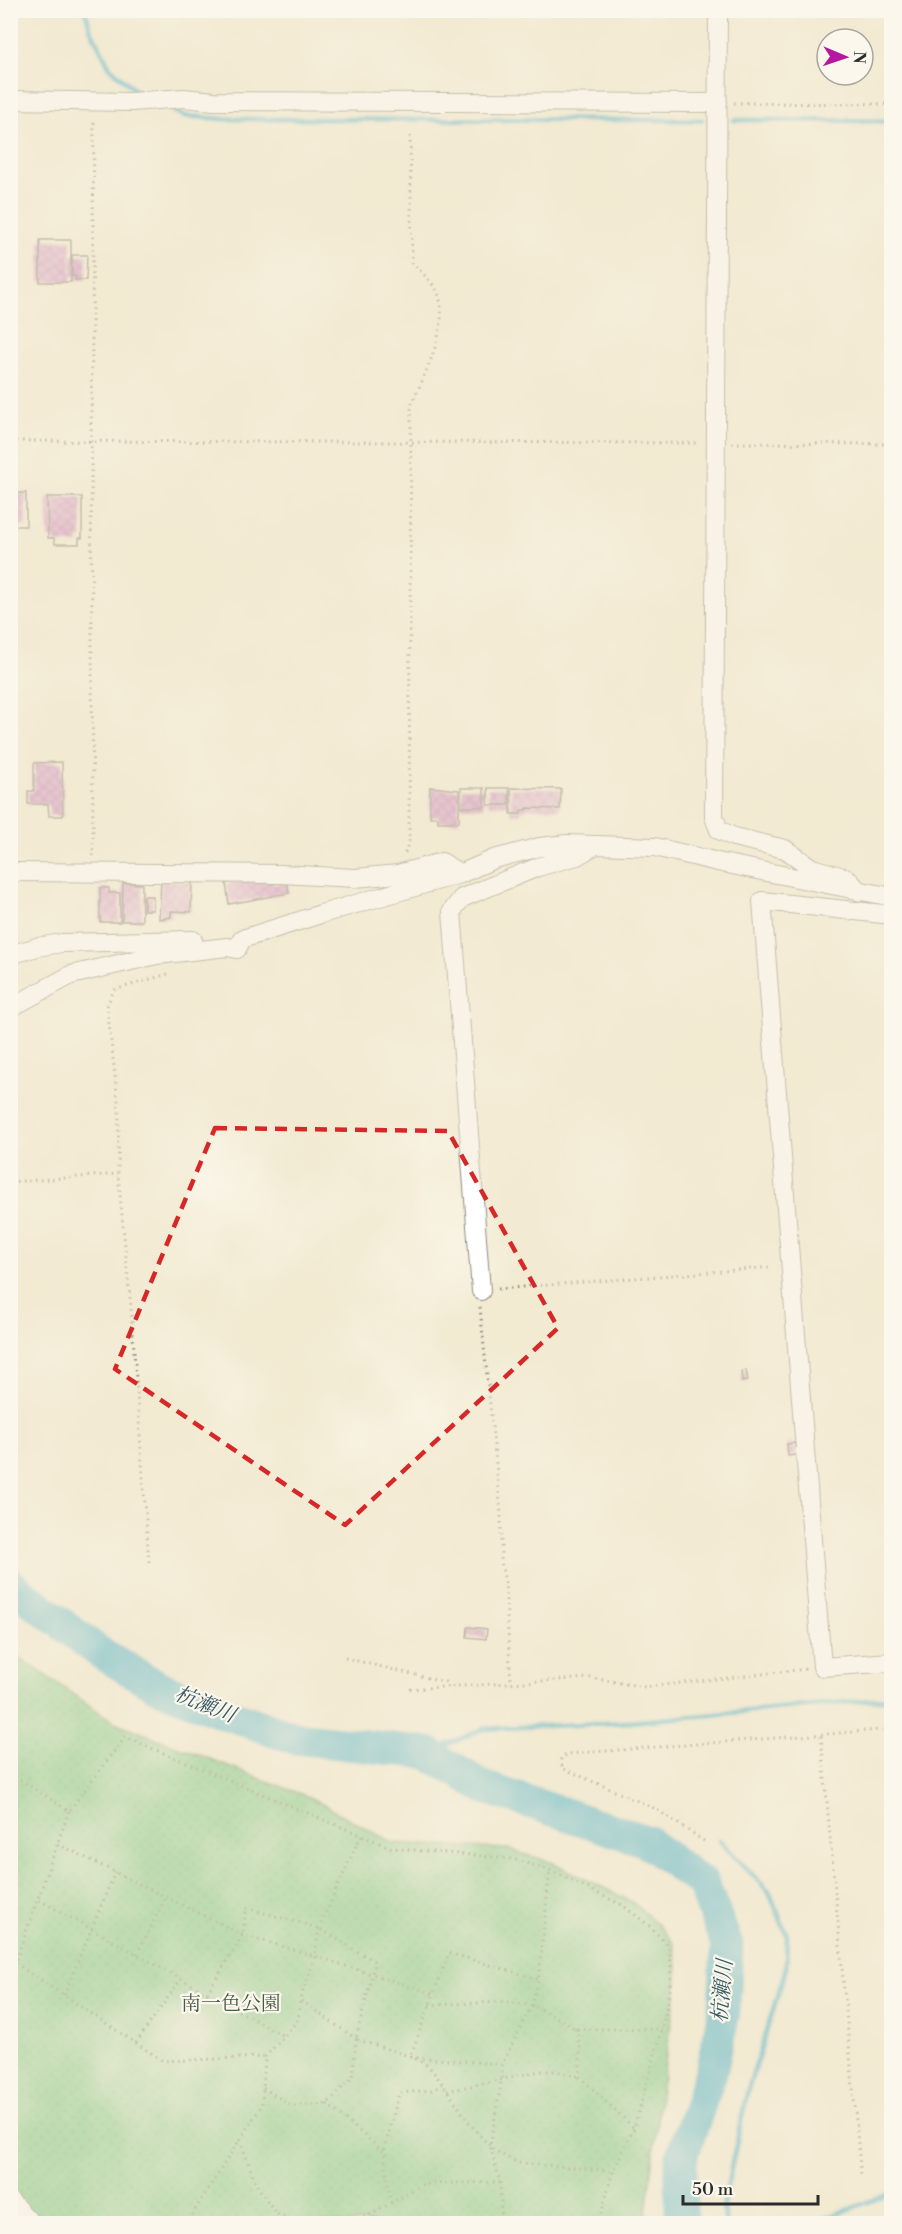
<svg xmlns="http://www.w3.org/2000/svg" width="902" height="2234" viewBox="0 0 902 2234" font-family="'Libre Bodoni','Noto Serif JP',serif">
<defs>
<pattern id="grass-dots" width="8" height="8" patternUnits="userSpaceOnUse" patternTransform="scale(1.5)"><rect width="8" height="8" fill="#7fcb89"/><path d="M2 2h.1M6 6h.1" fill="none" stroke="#6eae76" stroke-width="1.8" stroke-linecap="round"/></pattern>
<pattern id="building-cross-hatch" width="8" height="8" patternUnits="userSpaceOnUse" patternTransform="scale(1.5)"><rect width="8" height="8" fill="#da97cd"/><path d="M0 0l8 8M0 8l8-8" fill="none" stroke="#b17ba7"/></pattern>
</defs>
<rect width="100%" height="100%" fill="#fbf7ec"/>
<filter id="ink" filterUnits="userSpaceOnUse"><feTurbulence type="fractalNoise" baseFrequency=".0167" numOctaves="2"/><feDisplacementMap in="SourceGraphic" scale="12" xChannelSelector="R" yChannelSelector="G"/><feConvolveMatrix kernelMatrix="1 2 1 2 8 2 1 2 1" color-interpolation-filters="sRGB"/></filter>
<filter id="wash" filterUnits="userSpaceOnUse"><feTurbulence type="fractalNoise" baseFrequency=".008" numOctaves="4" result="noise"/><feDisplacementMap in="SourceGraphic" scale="24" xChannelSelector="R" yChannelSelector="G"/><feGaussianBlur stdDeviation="1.35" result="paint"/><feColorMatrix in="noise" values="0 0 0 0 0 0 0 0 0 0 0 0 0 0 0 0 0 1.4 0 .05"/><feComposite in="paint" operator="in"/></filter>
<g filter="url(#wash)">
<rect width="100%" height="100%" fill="#f2ead1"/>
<path fill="url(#grass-dots)" stroke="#557b5a" stroke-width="1.5" d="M10 1651 114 1722 311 1798 393 1843 508 1849 554 1863 632 1902 657 1923 674 1944 677 1963V1987L661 2088 645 2223H24L10 2208Z"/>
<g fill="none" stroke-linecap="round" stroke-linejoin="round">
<path stroke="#4eb2cd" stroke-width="5" d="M85 10 90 28 109 66 137 92
M174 111 184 116 224 119 702 120
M734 120 892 121
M428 1753 483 1729 630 1722 892 1698
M719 1840 769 1892 787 1935 786 1968 747 2093 723 2206 726 2224
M809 2224 892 2193"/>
<path stroke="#4eb2cd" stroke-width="33" d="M10 1584 99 1652 155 1685 224 1713 295 1738 428 1753 483 1787 646 1841 703 1884 727 1945 724 2012 711 2072 681 2159V2209L683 2224"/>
</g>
<g id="blocks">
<path fill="url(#building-cross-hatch)" d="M40 240H71V282H40Z
M72 255H87L86 280H75V276H72Z
M10 493H26V526H10Z
M47 497H82V538H79V544H55L54 538H48Z
M62 762 63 816H49L48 804H28V791H34V763Z
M430 787 459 790V822H438V817H430Z
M461 788H484V807H461Z
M488 788H509V805H488Z
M511 788 561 789 560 809 527 808V810H521V814H511Z
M161 880 192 882 191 912 171 911V917L159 919Z
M247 880H272V884L287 881 289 893 229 904 226 883Z
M123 883 142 884V921H122Z
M100 888H109V893H120V922H100Z
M144 896H153V910H144Z
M746 1370 748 1381 742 1382 741 1371Z
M795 1443 796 1455 788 1456 787 1444Z
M468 1627 487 1629 486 1639 467 1637Z"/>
</g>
</g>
<g filter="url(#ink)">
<use href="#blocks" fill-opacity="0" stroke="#8e8a7e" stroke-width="1.5"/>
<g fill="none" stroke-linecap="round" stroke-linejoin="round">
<g stroke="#8e8a7e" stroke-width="20">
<path id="minor" d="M718 10 714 817 719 830 734 837 785 849 812 868 847 878 860 892
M10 100 131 102 183 98 214 101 718 103
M10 872 281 874 355 878 398 874 442 862 460 874
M892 915 762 901 822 1667 892 1662
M10 955 37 947 62 943 193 940
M10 1008 71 975 157 955 227 947 237 949 242 939 321 914 460 874 494 859 540 847 567 844 655 847 722 863 892 897
M481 1291 452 911 462 898 538 867 577 856 594 846
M10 2201 32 2224"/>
</g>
<path stroke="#8e8a7e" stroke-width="3" stroke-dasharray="1.5 4.5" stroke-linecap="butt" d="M734 103 892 104
M10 441 699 443
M732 443 892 444
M405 853 409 841 411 405C424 376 452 323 437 291 432 282 420 270 412 263L410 136
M93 856 91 441 94 119
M10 1182 118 1174
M498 1289 773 1267
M480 1307 501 1513V1563L505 1581 511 1684
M149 1562 131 1308 118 1174 119 1110 107 1006 114 990 171 973
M345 1658 445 1682 449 1687
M410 1689 591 1678 645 1687 806 1669
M821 1736 861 2176
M10 1773 69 1811 125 1737 392 1848 513 1859 550 1870 622 1905 651 1927 668 1946 671 1962 670 1989 662 2029 634 2128 613 2171 598 2224
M69 1811 15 1963 163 2061 265 2057 262 2105 194 2211 190 2224
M361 1835 319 1928 315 1956 434 1994
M704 1841 656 1809 562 1768 561 1759 567 1754 892 1729
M58 1844 243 1935 315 1956 300 2000 298 2020 265 2057
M39 1900 284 2036
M137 1954 166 1897
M207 1993 243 1935 246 1908 319 1928 375 1962 356 2039C374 2046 416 2055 429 2067 458 2099 476 2149 520 2163L613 2171
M64 1995 115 1872
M429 2005 504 2002 532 2005 539 1975 550 1870
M575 2029 580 2046V2077L634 2128
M136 2043 181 1979
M502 2064 410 2057 449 1953 538 1979
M263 2088 293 2106 327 2104 353 2077 356 2039 300 2000
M447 2091 540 2071H556L580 2077
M327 2104 384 2152
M240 2140 256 2184 276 2214 306 2224
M391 2203 384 2152 399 2093 432 2090 442 2085
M347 2224 374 2213
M373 2224 374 2213 423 2184 500 2182
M508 2224 501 2212 500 2182 490 2146 502 2078V2064L532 2005 566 2022 575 2029H662"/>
<use href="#minor" stroke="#fff" stroke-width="18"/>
</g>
</g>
<path d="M0 0H902V2234H0ZM215 1128 448 1131 558 1328 345 1525 115 1369Z" fill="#f2ead1" fill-opacity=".55" fill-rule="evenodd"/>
<path fill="none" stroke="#d62828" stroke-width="4.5" stroke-dasharray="12 8" stroke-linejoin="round" d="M215 1128 448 1131 558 1328 345 1525 115 1369Z"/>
<g text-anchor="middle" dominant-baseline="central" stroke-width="4.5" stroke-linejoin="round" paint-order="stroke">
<g font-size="20" fill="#445b47" stroke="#fbf7ec">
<text x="231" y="2004">南一色公園</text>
</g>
<g font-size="21" font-style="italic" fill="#375a64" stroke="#fbf7ec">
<text transform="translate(205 1705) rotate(22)">杭瀬川</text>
<text transform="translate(723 1991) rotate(-85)">杭瀬川</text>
</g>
</g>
<rect width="902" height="2234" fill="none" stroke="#fbf7ec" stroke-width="36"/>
<g transform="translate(845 57) rotate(92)"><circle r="28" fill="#fbf7ec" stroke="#a8a59f" stroke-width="1.5"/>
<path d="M0-4.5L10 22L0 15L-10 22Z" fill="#b5179e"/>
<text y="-9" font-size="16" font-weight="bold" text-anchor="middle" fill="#2b2b2b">N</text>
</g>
<path d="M683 2195v9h135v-9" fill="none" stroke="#2b2b2b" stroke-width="3"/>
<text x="692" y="2195" font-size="18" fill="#2b2b2b" stroke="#fbf7ec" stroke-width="4.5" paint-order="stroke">50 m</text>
</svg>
